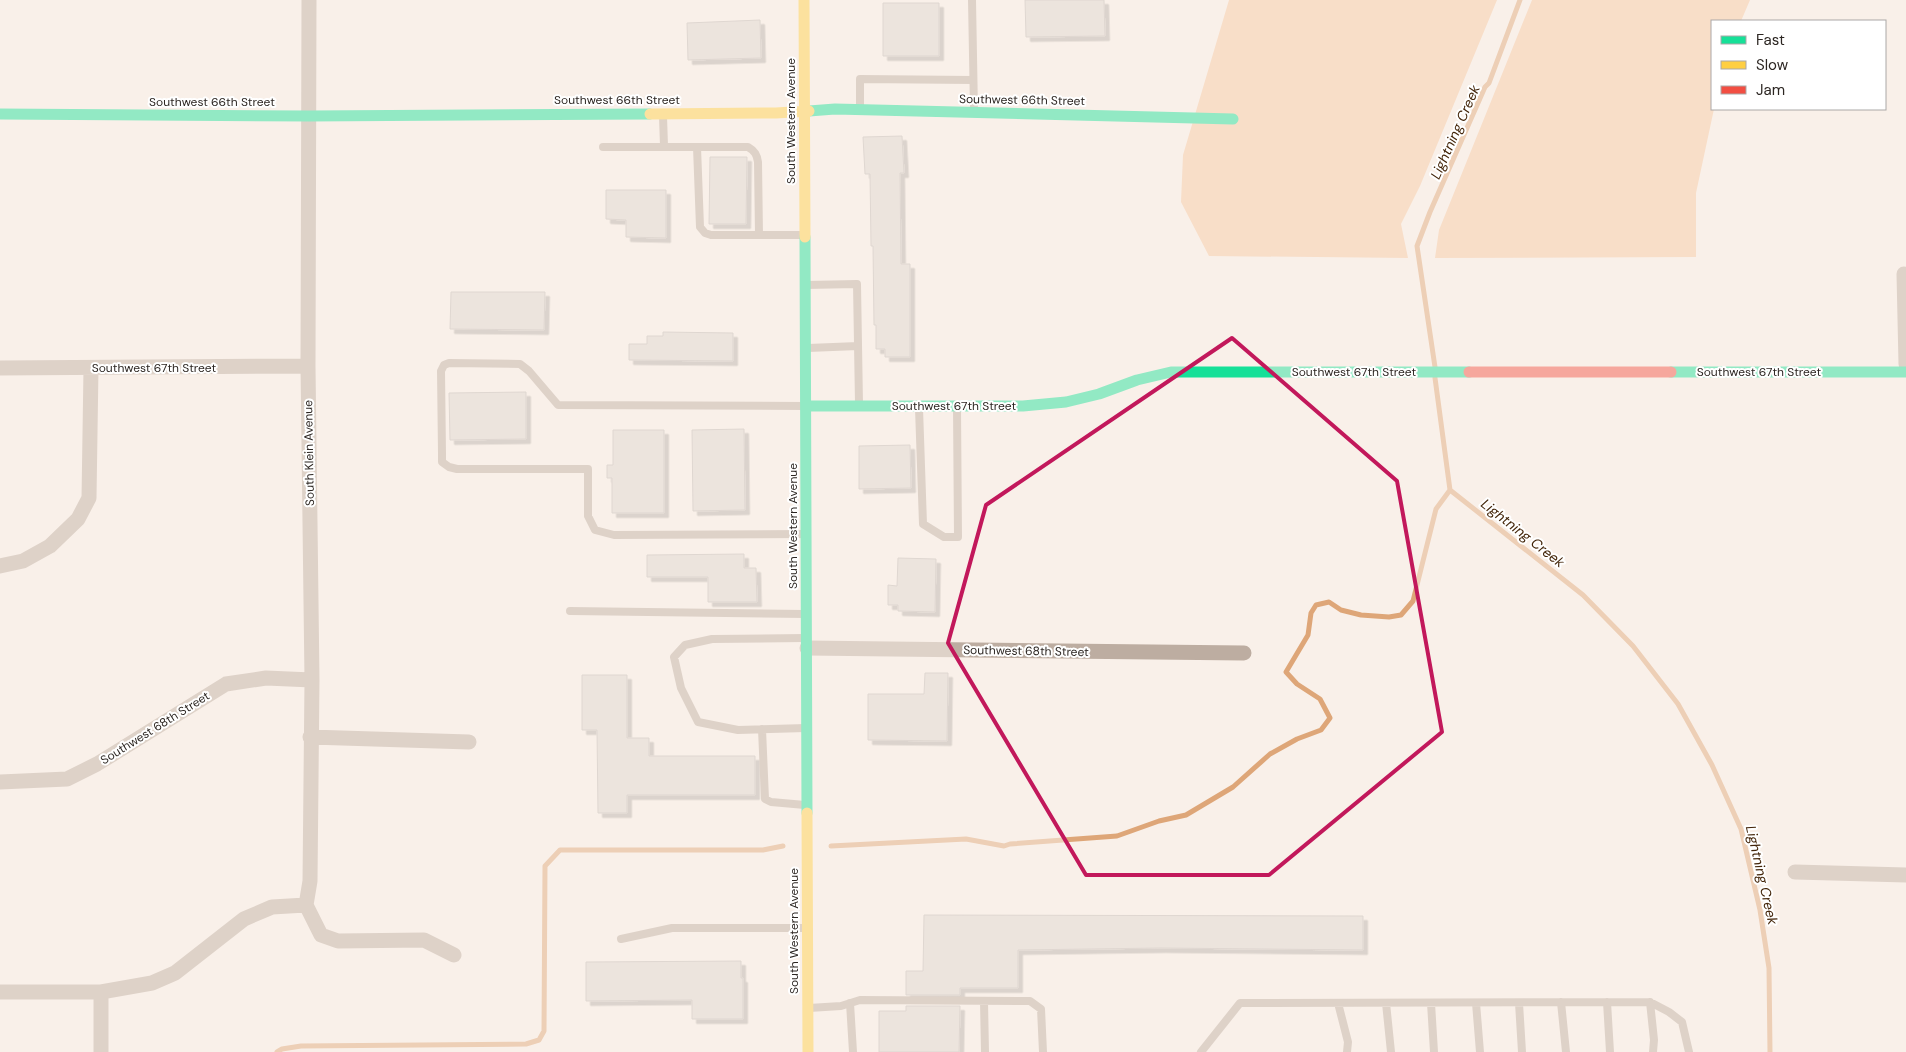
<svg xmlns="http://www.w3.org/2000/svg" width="1906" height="1052" viewBox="0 0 1906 1052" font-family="'DM Sans',sans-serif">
<defs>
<filter id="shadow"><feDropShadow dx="4.5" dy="4.5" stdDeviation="0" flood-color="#0004"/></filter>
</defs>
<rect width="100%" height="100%" fill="#f9f0e9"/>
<path fill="#f6c7a1" d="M1229 0H1497L1420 186 1401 224 1408 258 1209 256 1181 202 1183 155Z
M1532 0H1750L1741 21H1712V109H1714L1696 193V257L1435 258 1439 230Z"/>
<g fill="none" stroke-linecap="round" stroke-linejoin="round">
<path stroke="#dea678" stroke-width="5" d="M1435 367 1417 246 1430 212 1485 87 1489 83 1520 0
M1435 378 1450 490 1583 595 1633 646 1678 704 1712 765 1741 829 1760 910 1769 968 1770 1052
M831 846 966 839 1004 846 1010 844 1117 836 1159 821 1186 815 1233 787 1270 754 1297 739 1321 730 1330 718 1320 699 1297 684 1286 672 1308 635 1311 613 1316 605 1329 602 1341 610 1361 615 1389 617 1401 615 1413 601 1436 509 1450 490
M277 1052 282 1049 301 1046 526 1044 539 1040 544 1031 545 866 560 850H763L783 846"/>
</g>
<path fill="#dcd4cf" stroke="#bfb8b3" filter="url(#shadow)" d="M1025 0H1104L1105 36 1026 37Z
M883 3H939V56H883Z
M760 20 761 58 688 60 687 23Z
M902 136 904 173H900L901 264H910V357H885V349H876V325H874L873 246H871L870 174H865L863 137Z
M710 157H747L746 224H709Z
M606 190H666V238L626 237V220L606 219Z
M451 292H545L544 330 450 329Z
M663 332 733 333V361L629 360V344H647V336H663Z
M526 392V439L450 440 449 393Z
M744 429 745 510 693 511 692 430Z
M613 430H664V513H612V478H607V465H613Z
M910 445 911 488 859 489V446Z
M744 554V568H756L757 602H708V577H647V555Z
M898 558 936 559 935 612 898 611V605H888V585L897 586Z
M925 673H948L947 741 868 740V694H924Z
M582 675H627V738H649V756H755V795H627V813H598L597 730H582Z
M924 915 1363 916V950L1161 948 1018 950V988H960V995H906V971H923Z
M741 961V978H743V1019H692V1000L586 1001V962Z
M906 1006H960L959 1052H879V1011H906Z"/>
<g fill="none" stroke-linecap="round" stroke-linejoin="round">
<path stroke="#bdada1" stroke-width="8" d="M972 0 974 110
M860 108V79L973 80
M663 116 664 146
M603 147H748C755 151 757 155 758 162L759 235H803
M697 147 700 227 705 233 711 235H759
M806 285 857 284 859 404
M808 348 858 346
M805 406 558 405 529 371 520 364 449 363 444 365 441 371 442 454V462L449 467 457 469H588V516L595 530 614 535 806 534
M919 408 923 524 944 537H958L957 407
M570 611 805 614
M805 638 712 639 685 645 674 657 681 688 698 722 738 730 806 728
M762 729 765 799 771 802 805 805
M621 939 672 928H805
M984 1001 985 1052
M1561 1002 1566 1052
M1607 1002 1610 1052
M1650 1002 1654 1040 1653 1052
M850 1003 853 1052
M1338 1003 1348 1042 1347 1052
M1386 1003 1391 1052
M1431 1003 1434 1052
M1476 1003 1480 1052
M1519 1003 1522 1052
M809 1008 841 1006 860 1000 1030 1001 1041 1009 1043 1052
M1201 1052 1240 1003 1650 1002 1669 1012 1682 1022 1689 1052"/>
<path stroke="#bdada1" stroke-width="15" d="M1904 274 1906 364
M0 368 308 366
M0 566 23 561 50 546 78 519 89 498 91 368
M807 648 1244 653
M310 737 469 742
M0 782 67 779 97 764 226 684 266 678 312 680
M1795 872 1906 875
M306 905 310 881 312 680 308 366 309 0
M0 992H101L152 983 175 973 244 919 272 907 306 905 321 935 338 941 424 940 454 955
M101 992V1052"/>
<path stroke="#16e098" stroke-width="11" d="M809 111 835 109 1233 119
M0 114 309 116 650 114
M805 237 807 813
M1671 372H1906
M807 406H1023L1066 402 1099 394 1137 380 1171 372H1469"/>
<path stroke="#ffcf43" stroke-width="11" d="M804 0 805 237
M650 114 776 113 809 111
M807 813 808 1052"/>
<path stroke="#f24e42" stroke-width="11" d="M1469 372H1671"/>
</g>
<path d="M0 0H1906V1052H0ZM1232 338 1397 481 1442 732 1269 875H1086L948 643 986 505Z" fill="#f9f0e9" fill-opacity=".55" fill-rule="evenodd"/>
<path fill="none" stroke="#c2185b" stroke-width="4" stroke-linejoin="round" d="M1232 338 1397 481 1442 732 1269 875H1086L948 643 986 505Z"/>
<g text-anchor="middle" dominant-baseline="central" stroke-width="4" stroke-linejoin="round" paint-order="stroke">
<g font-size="12" fill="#2c2622" stroke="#fff">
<text x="617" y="100">Southwest 66th Street</text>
<text transform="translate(1022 100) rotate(1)">Southwest 66th Street</text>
<text x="212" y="102">Southwest 66th Street</text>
<text transform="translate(791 121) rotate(-90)">South Western Avenue</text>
<text x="154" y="368">Southwest 67th Street</text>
<text x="1354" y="372">Southwest 67th Street</text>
<text x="1759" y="372">Southwest 67th Street</text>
<text x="954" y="406">Southwest 67th Street</text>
<text transform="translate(309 453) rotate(-91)">South Klein Avenue</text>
<text transform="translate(793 526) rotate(-90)">South Western Avenue</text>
<text transform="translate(1026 651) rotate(1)">Southwest 68th Street</text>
<text transform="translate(155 728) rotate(-32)">Southwest 68th Street</text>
<text transform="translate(794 931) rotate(-90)">South Western Avenue</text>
</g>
<g font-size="14" font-style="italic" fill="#432509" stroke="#fff">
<text transform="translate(1455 132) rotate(-66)">Lightning Creek</text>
<text transform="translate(1523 533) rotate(38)">Lightning Creek</text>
<text transform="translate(1762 875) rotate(77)">Lightning Creek</text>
</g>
</g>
<rect x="1711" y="20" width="175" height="90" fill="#ffffff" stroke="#aba8a7"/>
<rect x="1721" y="36" width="25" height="8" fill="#16e098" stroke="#aba8a7"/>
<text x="1756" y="45" font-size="15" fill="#2c2622">Fast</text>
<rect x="1721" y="61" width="25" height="8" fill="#ffcf43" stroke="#aba8a7"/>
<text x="1756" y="70" font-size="15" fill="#2c2622">Slow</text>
<rect x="1721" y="86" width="25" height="8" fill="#f24e42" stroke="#aba8a7"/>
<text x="1756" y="95" font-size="15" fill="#2c2622">Jam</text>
</svg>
